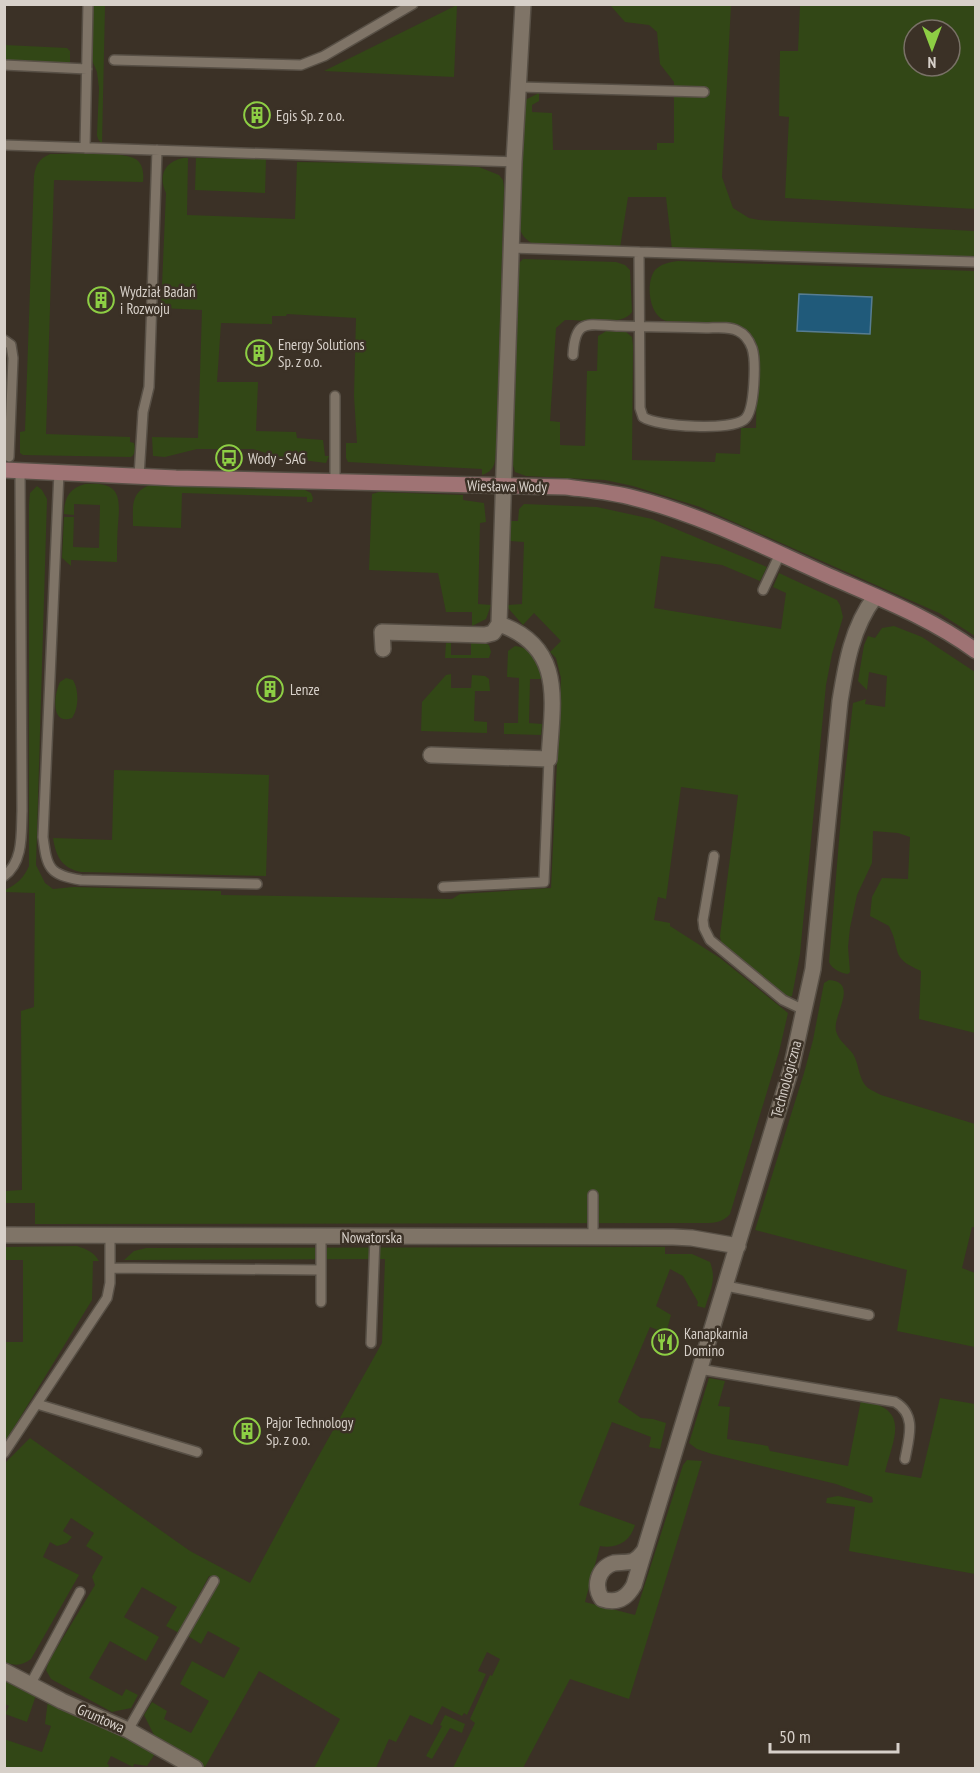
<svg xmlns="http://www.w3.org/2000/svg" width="980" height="1773" viewBox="0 0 980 1773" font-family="'PT Sans Narrow',sans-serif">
<rect width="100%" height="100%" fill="#3b3126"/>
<path fill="#324716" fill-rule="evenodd" d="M91 5H105L102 144 98 139 97 135 99 88 97 72 91 58Z
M457 5 454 77 324 71Z
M610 5H731L722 177 733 208 749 218 759 220 975 231V257L672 249 666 197H628L620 248 535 245C528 241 522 237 520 229L525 100 539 93V101L532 105V112L552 113 553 150H657V143H674V82L660 64 657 32 649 25 625 22Z
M800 5H975V209L785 198 789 117 779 116 780 51H798ZM914 30H950V66H914Z
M5 45 67 48 70 51V63L68 65 5 62Z
M50 154C67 154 125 150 137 160 143 165 144 174 143 182L54 180 46 434 130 437V442L134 443C135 447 136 454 131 457L23 455 20 453V432L25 431 34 176C36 164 39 159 50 154Z
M183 158H188L187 215 295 219 297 162 439 164 479 167 499 175 503 180 504 188 496 451C495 463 495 471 482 475V469L348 462 346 458V443H357L354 396 356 318 287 314 286 316H272V324L221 323 217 382H258L256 431 296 432 297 438 323 440 325 456H329L326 463 278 457 253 449H197L165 457 153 456 152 437 198 438 202 310 161 308 166 193C158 176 164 162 183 158Z
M196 158 266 159 265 193 195 190Z
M523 259 616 262 625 265 630 270 632 312C623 327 581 319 565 320L556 328 550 421 560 422V445L585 446 587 371H597L598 336 608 330 626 332 632 337 633 346 632 460 715 462 716 453 740 454 741 428H756L757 349 751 335 739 325 733 324 667 321C649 317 645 283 655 270 661 264 669 262 678 261L975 271V636L939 613 700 507 633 486 605 480 526 476 515 472 512 462 518 264Z
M85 484C118 482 121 493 118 524 117 536 117 549 117 562L71 560V566L62 558 64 517H74L73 547 99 548 100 505 74 504V515L64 514C64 499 69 488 85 484Z
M151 485 305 490 311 493 313 498 312 502H307V497L182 493 181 528 133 526C133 508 130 491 151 485Z
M37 486 42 490 47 499 36 865 45 883 53 889 73 887 221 891V895L452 899 460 894 551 888 561 678 556 658 550 652 561 641 534 613 523 625 508 608V605L522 604 524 542 510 541V521H518L519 509 524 504 597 507 652 519 767 567 760 581 722 565 661 556 654 608 781 629 786 593 773 587 779 573 837 600 840 605 843 617 832 654 826 685 800 954 792 996 789 997 778 990 721 942 720 936 738 795 681 787 666 899 658 897 654 920 670 923V926L720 958 788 1013 779 1052 730 1214C723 1222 716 1223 705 1223L35 1224V1203H4L5 1191 22 1190 21 1011 34 1007 35 893 5 892V890C16 885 24 878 29 866V504L30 493Z
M379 492 463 495V500L484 503 486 522 480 523 478 604 491 605 486 619 472 626V612H446L438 573 369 570 372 494Z
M894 626 922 637 975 672V1033L919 1019 921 971C889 957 902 952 889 926L870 916 872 897 882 878 908 879 910 837 898 833 873 831 872 863 857 895 850 928 848 947 850 972 848 974C840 973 832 969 829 962L843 792 853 703 866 699 865 704 885 707 887 676 869 672 867 690 858 681 864 645 868 636 875 638 882 628Z
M471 642H482L489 645 491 652 489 658H445L446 643H451V655H471Z
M515 646C532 647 541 665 544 679H530L529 723 542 724 541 735 504 734V723H518L519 678 507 677 508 651Z
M451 674V688H471L472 675 485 676 489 679 490 691H475L474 721 487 722V733L421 731 422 702 446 675Z
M66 678 73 680C79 690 79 708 72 718 50 726 54 694 60 682Z
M114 770 269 775 266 876 81 872C62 868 56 857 53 838L112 840Z
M829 980C860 982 832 1016 836 1031 838 1040 848 1047 853 1054 859 1064 858 1075 865 1085 869 1090 876 1092 881 1095L975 1124V1227H972L962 1268 975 1273V1347L897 1331 907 1270 755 1230 804 1073 813 1040 824 983Z
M77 1246C86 1249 94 1252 99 1261H93L92 1300 5 1442V1342H23V1260H5V1247Z
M665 1247V1254H692L710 1262C717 1280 710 1291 705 1308L697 1306 698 1302 683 1276 670 1269 656 1306 671 1315 666 1333 650 1327 618 1402 641 1418 653 1419 666 1423 660 1449 649 1447 651 1437 612 1422 579 1505 635 1525C630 1542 617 1549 600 1546L585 1602 635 1615 683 1465 687 1460 702 1461 629 1699 570 1679 523 1768H453L475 1723 470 1719 490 1675 492 1676 500 1659 487 1652 478 1671 486 1674 467 1715 464 1713 462 1716 442 1706 432 1725 410 1715 396 1742 389 1739 376 1768H314L340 1719 259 1671 205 1767 156 1739 144 1715 152 1702 167 1711 164 1719 191 1733 209 1701 180 1684 192 1661 224 1678 240 1648 208 1631 201 1644 188 1636 218 1580 209 1576 179 1633 166 1626 177 1607 142 1587 124 1617 159 1637 146 1661 110 1641 89 1678 122 1696 126 1689 138 1695 131 1708 112 1712 51 1679 46 1670 49 1661 95 1585 92 1577 103 1557 86 1546 94 1533 71 1518 63 1531 72 1537 67 1543 57 1546 50 1542 43 1557 79 1575 31 1659C22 1666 15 1666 5 1662V1463L30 1438 190 1551 250 1583 313 1466 382 1343 385 1259 124 1260 134 1251 146 1248Z
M709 1378 725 1381 718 1406 730 1407 727 1439 768 1446 770 1451 848 1466 861 1400C911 1409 894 1436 885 1472L921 1478 940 1398 975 1404V1574L849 1551 855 1507 826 1503 827 1498 838 1496 870 1503 873 1502 872 1497 836 1484 712 1454 697 1449 689 1443Z
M4 1679 36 1695 27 1722 5 1714 9 1706 5 1704Z
M48 1700 135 1739 156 1752 147 1766 134 1764 133 1767 111 1756 107 1764 109 1765 108 1768H5L4 1739 42 1752 51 1726 45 1724Z
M445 1715 465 1724 462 1733 450 1728 432 1759 426 1756 442 1726 440 1725Z"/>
<path fill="#205a7a" stroke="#577d92" stroke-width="1.5" d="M799 294 872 297 870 334 797 331Z"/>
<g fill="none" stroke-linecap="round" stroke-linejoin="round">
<g stroke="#585046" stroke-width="12">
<path id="lane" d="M114 60 301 65 324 56 413 4
M4 65 87 69
M519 87 704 92
M4 145 514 162
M85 148 88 4
M511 248 639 252 640 408 643 417C657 427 733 431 745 419 755 410 756 360 752 348 749 340 745 334 738 331 729 326 716 328 706 328 677 327 648 327 619 326 588 325 575 317 573 355
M639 252 976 262
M4 340 11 345 13 358 9 457
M59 472 43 837C47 868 49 875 81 880L257 884
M139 476 143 412 149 387 157 150
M335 481V396
M763 590 780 554
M714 856 703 920 704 928 710 940 783 1000 804 1010
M4 876C24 862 21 832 22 811L20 471
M443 887 544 882 549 759
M593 1195V1237
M321 1236V1302
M110 1268 321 1270
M726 1286 869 1315
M371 1343 375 1237
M699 1369 895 1402C917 1415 909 1437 905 1459
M37 1404 197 1452
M4 1453 107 1298 110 1283V1236
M30 1685 80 1592
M128 1730 214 1581"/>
</g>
<g stroke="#585046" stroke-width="18">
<path id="street" d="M383 649 382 632 485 635 493 633 499 624 514 162 523 4
M431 755 549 759C552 703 566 647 499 624
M4 1235 673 1237 692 1238 738 1246
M644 1551C641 1555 638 1559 633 1561 627 1563 620 1562 614 1563 598 1568 593 1586 602 1599 617 1604 627 1598 634 1585L791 1069 813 969 840 701C846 664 852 627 875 597
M4 1671 62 1701 128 1730 195 1768"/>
</g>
<g stroke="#585046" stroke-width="18">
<path id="secondary" d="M4 470 176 478 566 487C589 490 612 492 634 498 702 515 766 548 829 576 879 598 931 618 976 651"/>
</g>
<use href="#lane" stroke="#7f7467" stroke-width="9"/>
<use href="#street" stroke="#7f7467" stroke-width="15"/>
<use href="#secondary" stroke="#9f7374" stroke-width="15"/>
</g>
<defs>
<g id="building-ring" transform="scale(1.35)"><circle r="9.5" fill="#3b3126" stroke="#8dce44" stroke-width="1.5"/><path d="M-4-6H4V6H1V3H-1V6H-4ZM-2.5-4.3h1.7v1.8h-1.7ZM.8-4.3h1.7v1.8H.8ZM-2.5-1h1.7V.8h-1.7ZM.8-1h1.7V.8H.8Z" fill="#8dce44"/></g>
<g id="bus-ring" transform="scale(1.35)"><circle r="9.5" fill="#3b3126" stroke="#8dce44" stroke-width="1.5"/><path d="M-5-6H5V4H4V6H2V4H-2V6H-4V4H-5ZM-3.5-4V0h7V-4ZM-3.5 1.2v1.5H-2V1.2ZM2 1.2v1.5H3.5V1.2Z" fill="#8dce44"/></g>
<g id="restaurant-ring" transform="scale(1.35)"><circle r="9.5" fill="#3b3126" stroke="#8dce44" stroke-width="1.5"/><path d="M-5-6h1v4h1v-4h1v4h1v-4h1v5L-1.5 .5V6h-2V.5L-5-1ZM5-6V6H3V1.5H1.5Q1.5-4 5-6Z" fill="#8dce44"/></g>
</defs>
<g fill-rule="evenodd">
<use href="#building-ring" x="257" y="115"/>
<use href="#building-ring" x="101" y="300"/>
<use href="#building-ring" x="259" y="353"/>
<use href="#bus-ring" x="229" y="458"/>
<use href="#building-ring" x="270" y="689"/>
<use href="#restaurant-ring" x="665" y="1342"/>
<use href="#building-ring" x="247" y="1431"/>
</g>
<g text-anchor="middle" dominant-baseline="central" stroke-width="5" stroke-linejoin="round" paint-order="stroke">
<g font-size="15" fill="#d7d0c9" stroke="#3b3126" text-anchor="start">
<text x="276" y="115">Egis Sp. z o.o.</text>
<text x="120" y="291">Wydział Badań<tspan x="120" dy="17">i Rozwoju</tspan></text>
<text x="278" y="344">Energy Solutions<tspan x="278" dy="17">Sp. z o.o.</tspan></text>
<text x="248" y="458">Wody - SAG</text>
<text x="290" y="689">Lenze</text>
<text x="684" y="1333">Kanapkarnia<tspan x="684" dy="17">Domino</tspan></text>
<text x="266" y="1422">Pajor Technology<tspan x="266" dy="17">Sp. z o.o.</tspan></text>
</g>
<g font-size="15" fill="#d7d0c9" stroke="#3b3126">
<text transform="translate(507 486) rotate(1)">Wiesława Wody</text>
<text transform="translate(786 1079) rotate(-75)">Technologiczna</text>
<text x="372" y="1237">Nowatorska</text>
<text transform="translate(101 1718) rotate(24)">Gruntowa</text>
</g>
</g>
<rect width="980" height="1773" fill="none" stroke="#d7d0c9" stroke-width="12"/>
<g transform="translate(932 48) rotate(180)"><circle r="28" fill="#3b3126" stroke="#797167" stroke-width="1.5"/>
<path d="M0-4.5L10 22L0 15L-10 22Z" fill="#8dce44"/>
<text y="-9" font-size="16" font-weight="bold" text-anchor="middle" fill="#d7d0c9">N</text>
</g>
<path d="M770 1743v9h128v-9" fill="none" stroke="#d7d0c9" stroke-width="3"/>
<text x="779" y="1743" font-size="18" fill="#d7d0c9" stroke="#3b3126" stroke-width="4.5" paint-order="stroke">50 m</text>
</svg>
